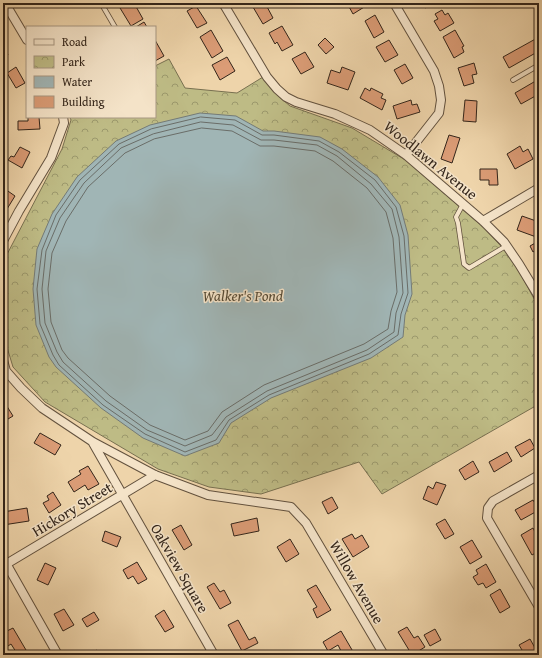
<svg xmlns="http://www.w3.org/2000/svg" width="542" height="658" viewBox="0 0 542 658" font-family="'Gentium Book Plus',serif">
<defs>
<pattern id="park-crowns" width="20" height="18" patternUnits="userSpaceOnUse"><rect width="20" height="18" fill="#bebb85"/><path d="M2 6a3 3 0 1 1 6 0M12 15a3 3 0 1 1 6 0" fill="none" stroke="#9b986c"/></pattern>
</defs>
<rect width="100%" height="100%" fill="#eed4aa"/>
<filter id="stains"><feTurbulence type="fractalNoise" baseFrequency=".005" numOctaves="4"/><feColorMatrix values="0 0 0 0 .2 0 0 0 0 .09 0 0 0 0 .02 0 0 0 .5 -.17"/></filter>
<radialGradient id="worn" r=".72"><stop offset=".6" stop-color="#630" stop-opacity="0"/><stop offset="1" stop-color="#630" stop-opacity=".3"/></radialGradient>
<path fill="url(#park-crowns)" stroke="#787050" d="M169 59 185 88 237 93 263 77 276 94 290 106 352 128 407 161 484 228 512 258 539 308V404L382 494 359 462 261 494 209 487 158 469 45 402 13 367 3 334V262L62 149 71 120 70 117H155V66Z"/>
<path fill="#a0b5b5" stroke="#747b77" d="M200 113 236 116 263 131H274L320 137 342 149 378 177 400 205 408 235 412 294 405 315 403 337 371 358 271 398 231 423 219 443 185 456 143 438 101 408 56 367 49 357 36 325 33 289 37 249 52 214 77 177 116 141 150 125Z"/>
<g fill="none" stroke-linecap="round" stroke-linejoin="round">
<path stroke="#6a6d68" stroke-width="1" d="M201 117 235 120 262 135H274L319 141 339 152 375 180 396 207 404 236 408 293 401 314 398 335 369 354 269 395 229 420 216 440 185 452 145 434 103 405 59 365 53 355 40 324 37 289 42 250 56 215 80 180 119 144 151 129Z
M201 122 233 125 261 140H274L317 145 337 156 371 184 392 209 399 237 403 293 396 313 394 332 367 350 267 391 226 417 212 435 185 446 147 430 106 401 63 362 57 352 45 323 42 289 46 251 60 218 84 183 121 148 153 134Z
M202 128 232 131 260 146H274L315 151 333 161 367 188 386 212 393 238 397 292 391 311 388 329 364 344 264 385 222 412 208 431 185 440 150 425 110 396 68 358 62 350 51 322 48 289 52 253 66 221 88 187 125 153 154 139Z"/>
</g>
<path fill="#db9c76" stroke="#33251a" d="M117 3H134L143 19 131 26Z
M260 3H265L273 18 263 24 253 7Z
M347 3H369V4L353 14Z
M422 3H433L425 8Z
M196 6 207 23 197 28 187 11Z
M442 10 445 15 448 13 454 23 440 31 434 21 438 19 435 14Z
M375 15 384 32 374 38 365 21Z
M144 22 147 27H136Z
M282 26 293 45 282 51 277 42 275 44 269 33Z
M211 30 223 51 212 58 200 37Z
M455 30 464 46 462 47 464 52 454 58 443 37Z
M539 37V51L509 68 503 57Z
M325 38 334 47 326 54 318 45Z
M155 40 164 56 155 61Z
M389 40 398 55 385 62 376 47Z
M3 45 8 55 3 58Z
M305 52 314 67 301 74 292 59Z
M227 57 235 71 220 80 212 65Z
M474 63 477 74 472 75 474 83 464 86 458 68Z
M405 64 413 78 402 84 394 70Z
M16 67 25 83 16 88 7 73Z
M342 67 355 72 348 90 327 83 331 70 340 73Z
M539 79V94L521 104 515 93Z
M365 88 370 91 371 88 383 94 381 98 386 100 382 110 360 98Z
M411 100 412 105 417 104 420 112 397 119 393 106Z
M465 100 477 101 476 122 463 121Z
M28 117H39L40 129 18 130V121H28Z
M449 135 460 138 452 163 441 159Z
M520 146 523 152 528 149 533 159 515 169 507 154Z
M20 147 30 152 22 168 8 160 11 156 14 157Z
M480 169H497L498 185H489V180H480Z
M5 189 15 196 7 209 3 206V192Z
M522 216 539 222V238L517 230Z
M537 242 539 248 533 252 530 246Z
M3 400 13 416 3 422Z
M40 433 61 445 55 455 34 443Z
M530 439 535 448 521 457 515 447Z
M507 452 512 461 494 472 489 462Z
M473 461 479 472 465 480 459 470Z
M88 466 99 484 88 490 85 485 74 492 68 482 81 474 79 471Z
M436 482 446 485 437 505 423 499 428 486 433 489Z
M53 492 61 505 49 513 43 503 49 500 47 496Z
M332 497 338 508 328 514 322 502Z
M533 500 539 510 521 520 515 510Z
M27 508 29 521 3 525V512Z
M257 518 259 531 234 536 231 524Z
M445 519 454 534 445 539 436 524Z
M181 525 192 545 184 550 172 530Z
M533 528 538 538 535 540 539 547V551L532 555 521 535Z
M105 531 121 537 117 547 102 541Z
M352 534 355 539 362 535 369 547 353 557 342 539Z
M290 539 299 554 286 562 277 547Z
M472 540 482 557 470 564 460 547Z
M137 562 147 579 138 584 133 576 128 579 123 570Z
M45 563 56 568 48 585 37 580Z
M486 564 496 582 486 588 483 583 478 585 473 577 478 574 476 570Z
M214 583 220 592 224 590 231 603 220 609 207 587Z
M316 585 331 610 317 618 313 609 317 607 307 590Z
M500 589 510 607 500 613 490 595Z
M64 609 74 625 63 631 54 614Z
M164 610 174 627 165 632 155 616Z
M94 612 99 620 87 627 82 619Z
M238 620 249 640 255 637 258 643 242 651 228 625Z
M407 627 414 638 418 636 425 647 412 655 398 632Z
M13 628 26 650 18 655 11 644 8 646 3 639V633Z
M435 629 441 640 430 646 424 635Z
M341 631 355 655H343L338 645 328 651 323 642Z
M530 639 539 655H525L519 645Z
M97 650 98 655H89Z"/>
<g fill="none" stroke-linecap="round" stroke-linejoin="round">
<g stroke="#62513e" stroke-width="5.5">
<path id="lane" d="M101 3 115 27
M513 80 539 65
M463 204 456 217 458 223 464 264 469 268 506 246"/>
</g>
<g stroke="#62513e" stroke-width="10">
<path id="street" d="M5 3 27 40
M223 3 267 77 277 89 286 97 296 102 335 114 370 130 406 155 483 221 504 242 519 264 539 297
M394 3 434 71 439 86 441 100 439 113 406 155
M483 221 539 188
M3 241 19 211 51 158 64 123 63 117
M3 360 6 371 21 388 42 408 93 442 155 475 208 495 291 507 306 523 384 655
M93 443 214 655
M539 475 493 501 488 508 487 518 539 607
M3 558 58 655
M3 566 155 475"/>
</g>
<use href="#lane" stroke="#f4e3c8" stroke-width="4"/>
<use href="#street" stroke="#f4e3c8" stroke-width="8"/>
</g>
<g text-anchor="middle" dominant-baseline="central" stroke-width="3" stroke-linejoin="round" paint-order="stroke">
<g font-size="15" fill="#33251a" stroke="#f4e3c8">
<text transform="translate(431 160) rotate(39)">Woodlawn Avenue</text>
<text transform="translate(72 509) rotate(-31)">Hickory Street</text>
<text transform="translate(180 568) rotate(60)">Oakview Square</text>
<text transform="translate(357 582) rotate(60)">Willow Avenue</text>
</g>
<g font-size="15" font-style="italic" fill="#564a35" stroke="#f4e3c8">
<text x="243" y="295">Walker's Pond</text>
</g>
</g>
<rect width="542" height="658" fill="none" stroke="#eed4aa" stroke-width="16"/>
<rect x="4" y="4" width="534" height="650" fill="none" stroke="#33251a" stroke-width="2"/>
<rect x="8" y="8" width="526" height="642" fill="none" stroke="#33251a"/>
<rect x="26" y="26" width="130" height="92" fill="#f4e3c8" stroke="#a79782"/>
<rect x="34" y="39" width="20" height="6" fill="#f4e3c8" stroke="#a79782"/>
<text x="62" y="46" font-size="12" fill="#33251a">Road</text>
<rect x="34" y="56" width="20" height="12" fill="url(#park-crowns)" stroke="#a79782"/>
<text x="62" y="66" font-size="12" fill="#33251a">Park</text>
<rect x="34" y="76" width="20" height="12" fill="#a0b5b5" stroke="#a79782"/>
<text x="62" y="86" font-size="12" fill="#33251a">Water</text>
<rect x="34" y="96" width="20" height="12" fill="#db9c76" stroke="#a79782"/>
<text x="62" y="106" font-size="12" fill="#33251a">Building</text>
<rect width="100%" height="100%" filter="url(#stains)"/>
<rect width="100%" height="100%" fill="url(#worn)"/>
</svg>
